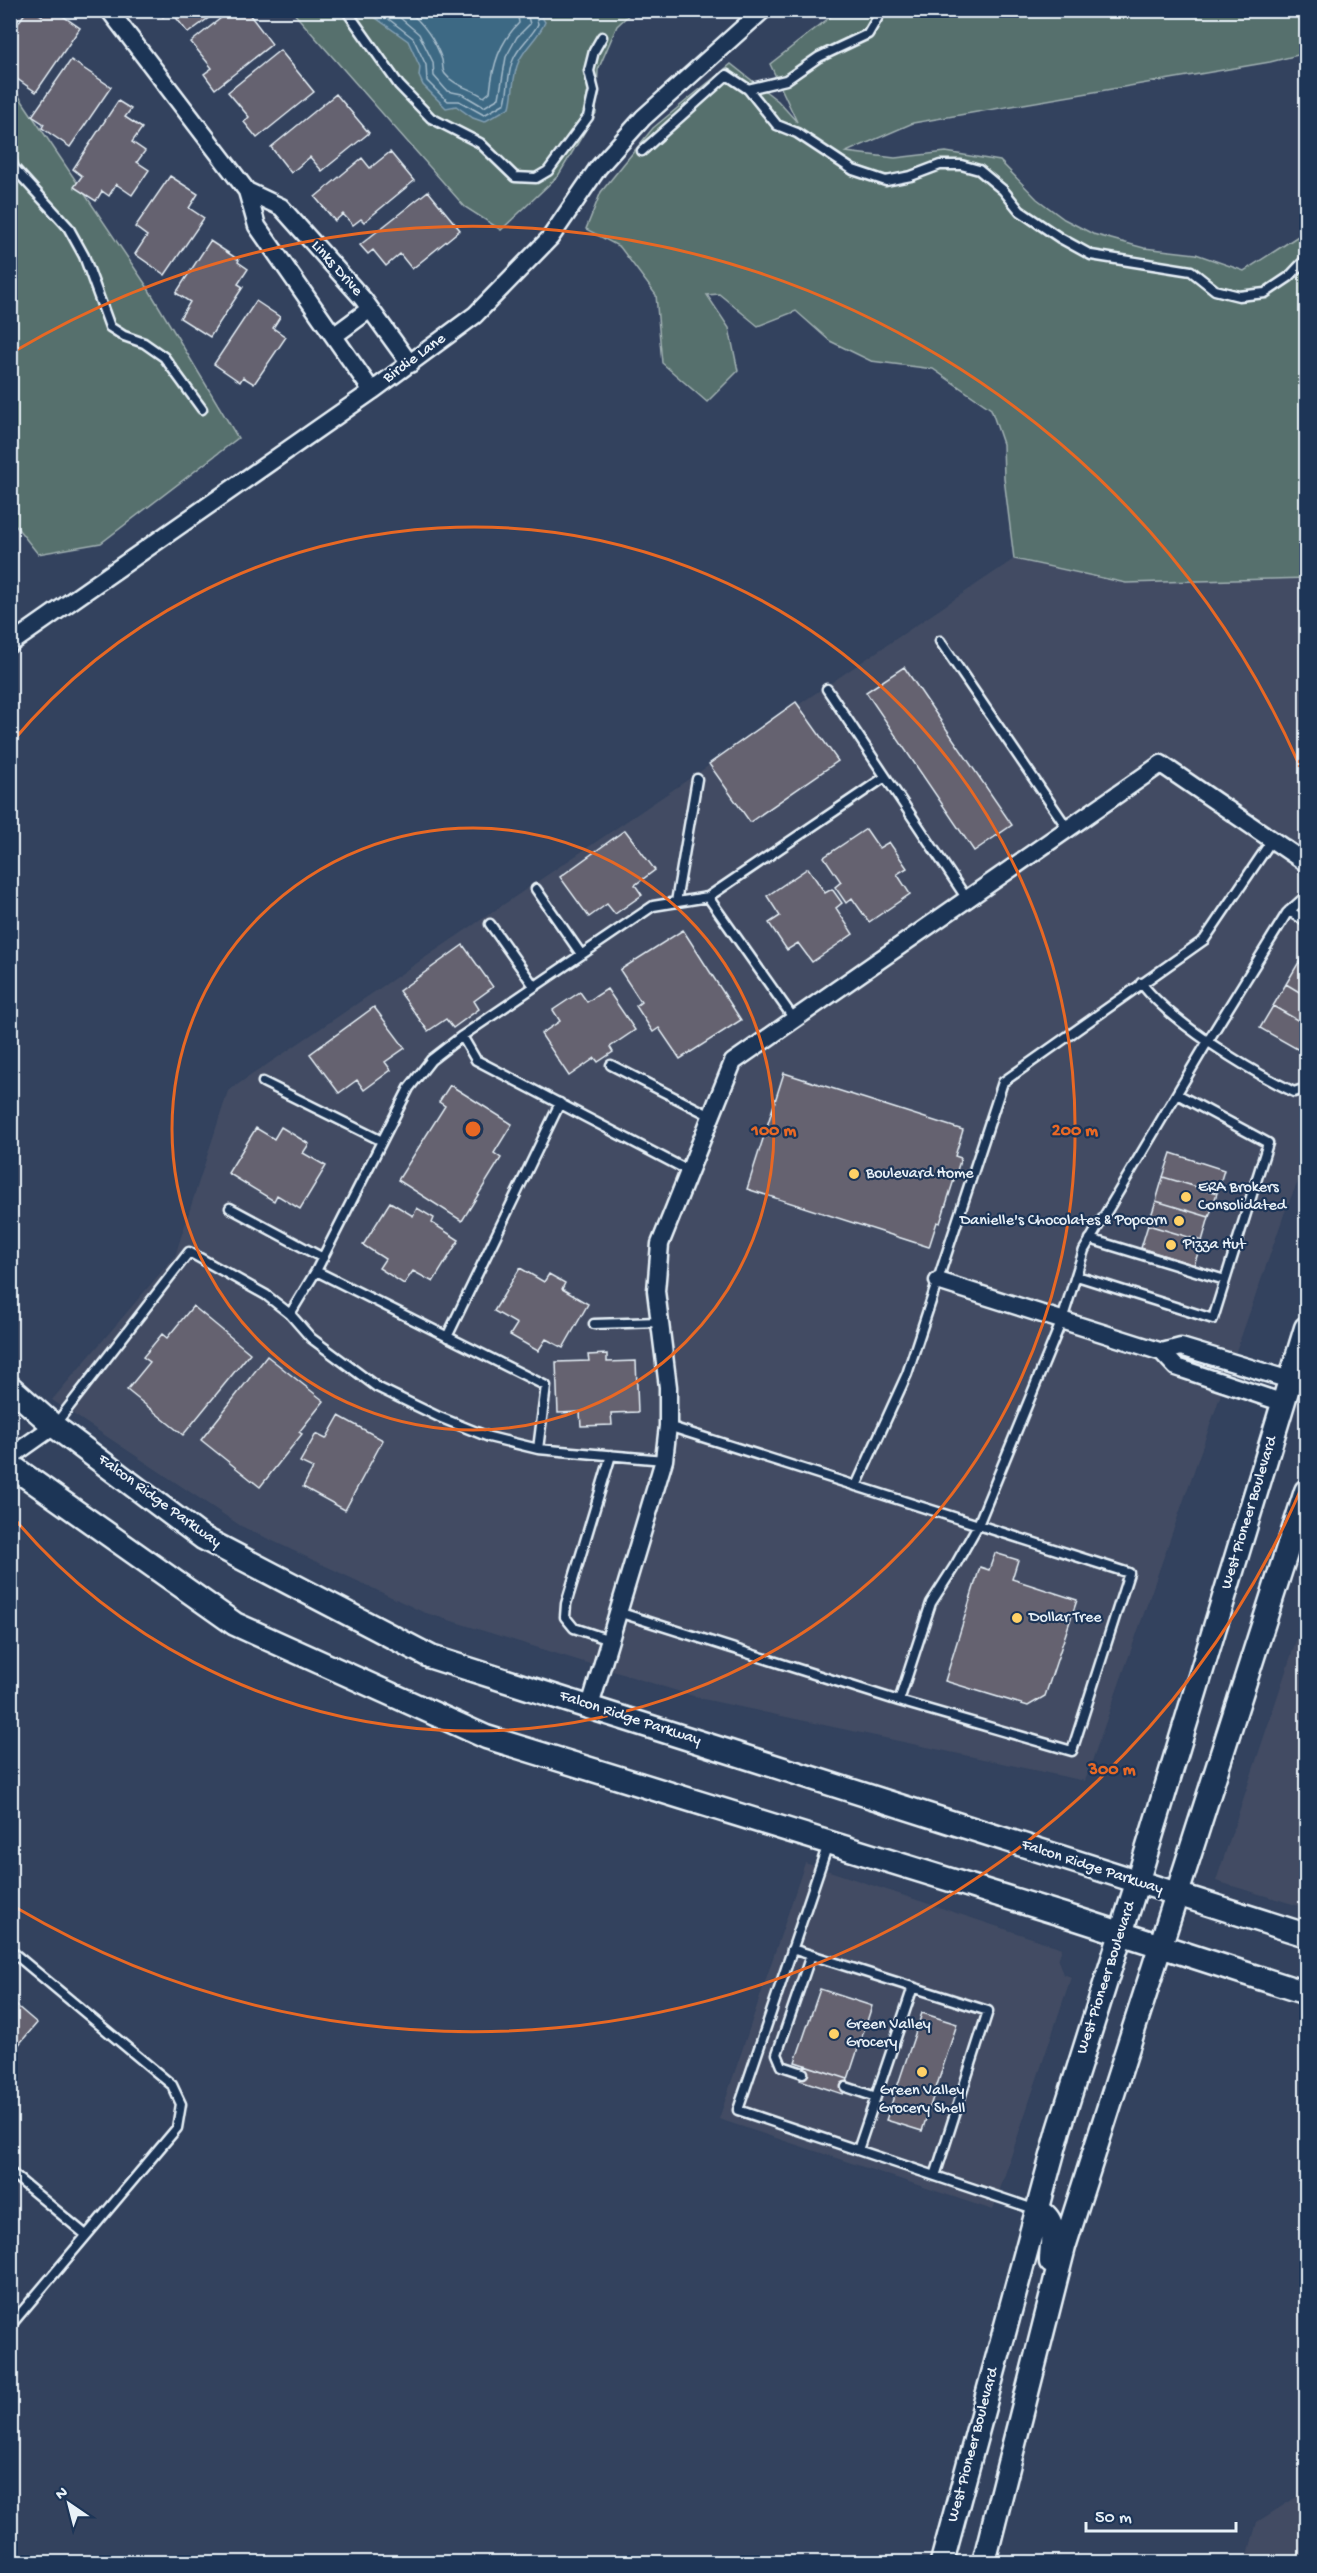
<svg xmlns="http://www.w3.org/2000/svg" width="1317" height="2573" viewBox="0 0 1317 2573" font-family="'Gochi Hand',sans-serif">
<rect width="100%" height="100%" fill="#33425e"/>
<filter id="ink" filterUnits="userSpaceOnUse"><feTurbulence type="fractalNoise" baseFrequency=".0167" numOctaves="2"/><feDisplacementMap in="SourceGraphic" scale="12" xChannelSelector="R" yChannelSelector="G"/><feConvolveMatrix kernelMatrix="1 2 1 2 8 2 1 2 1" color-interpolation-filters="sRGB"/></filter>
<g filter="url(#ink)">
<path fill="#424c63" d="M1014 559 1126 583 1306 578V1164L1287 1206 1085 1781 703 1699 423 1612 241 1526 52 1400 175 1256 228 1091Z
M1306 1611V1908L1216 1881Z
M805 1863 1062 1948 1058 1960 1063 1974 1071 1977 993 2210 719 2119Z
M1303 2493 1306 2501V2562H1246L1257 2522Z"/>
<path fill="#57706d" stroke="#a0b0b2" stroke-width="1.5" d="M292 11H633L617 26 598 70 596 113 558 176 501 230 465 207Z
M838 11H1306V53L1270 62 913 123 846 152 895 158 946 152 1000 161 1037 199 1064 219 1093 234 1144 248 1196 254 1244 271 1306 231V578L1126 583 1014 559 1004 478 1003 444 991 409 933 369 871 361 830 341 796 311 758 326 719 294 707 295 729 328 738 371 707 402 662 363 656 295 620 247 586 229 601 192 653 128 731 64 778 101 797 122 770 64Z
M10 83 146 285 238 438 101 543 38 554 11 520Z"/>
<path fill="#3e6984" stroke="#829fb2" stroke-width="1.5" d="M366 11H538L545 22C539 37 526 46 519 61 512 75 514 92 510 107L484 122 473 118 456 106 446 108 423 85 419 76 420 67 408 41Z"/>
<g fill="none" stroke-linecap="round" stroke-linejoin="round">
<path stroke="#a4bbca" stroke-width="1.5" d="M377 10 413 38 426 65 427 81 442 96 448 101H459L484 115 505 103C509 89 507 74 513 60 519 45 532 37 538 24L534 10
M391 10 419 34 433 62 434 76 447 91 462 94 484 107 499 98 506 57 517 37 530 24 526 10
M407 10C424 24 435 39 442 60 443 65 442 70 445 74 454 86 471 88 484 97L490 92C493 65 499 43 519 23L517 10"/>
</g>
<path fill="#656270" stroke="#e8f1f8" stroke-width="1.5" d="M27 10H34L42 16 46 10H54L80 28 36 92 10 74V35Z
M158 10H218V11L188 33 171 11 163 17Z
M231 10H246L272 44 215 89 204 74 212 68 191 42Z
M280 50 314 92 257 138 244 122 249 117 228 92Z
M71 60 111 87 70 147 42 128 44 124 32 116Z
M336 94 369 133 322 171 310 157 291 173 271 147Z
M118 101 131 109 125 117 142 128 132 142 145 151 137 162 149 170 132 195 116 184 109 196 102 191 96 201 74 187 82 176 73 169Z
M390 152 414 181 364 222 361 219 353 225 343 214 335 221 315 197 362 158 370 168Z
M170 176 198 194 189 208 204 218 165 275 135 254 147 236 135 227Z
M428 191 460 230 412 269 400 254 386 266 373 250 368 254 360 245Z
M210 241 239 260 238 262 248 269 238 284 243 287 210 337 180 318 190 302 176 293Z
M256 301 280 317 273 328 286 337 254 384 243 377 240 382 214 364Z
M904 667 1012 825 974 851 866 692Z
M796 702 838 761 750 822 709 764Z
M866 829 879 848 889 842 907 868 897 874 910 894 869 922 852 898 846 903 835 887 841 882 824 857Z
M625 830 655 870 635 885 642 895 615 914 607 904 589 917 560 877Z
M808 868 825 893 832 889 842 903 836 908 853 934 812 962 798 943 787 950 769 923 780 916 767 896Z
M683 930 741 1020 680 1059 659 1028 653 1032 636 1006 641 1002 620 970Z
M463 945 493 987 474 1001 479 1009 453 1028 446 1019 428 1031 399 991Z
M1306 948V966L1299 962Z
M1299 962 1306 966V996L1286 984Z
M1286 984 1306 996V1025L1273 1006Z
M607 989 635 1030 610 1047 613 1052 598 1062 595 1058 569 1076 541 1034 560 1021 553 1010 580 992 587 1002Z
M1273 1006 1306 1025V1054L1260 1028Z
M374 1007 405 1048 385 1062 391 1070 364 1090 357 1080 339 1093 310 1054Z
M784 1073 963 1130 955 1156 961 1158 940 1223 937 1222 929 1247 747 1189Z
M450 1085 512 1124 494 1153 501 1158 462 1221 398 1180 445 1106 439 1102Z
M281 1127 309 1144 303 1153 326 1166 300 1209 277 1195 274 1201 228 1173 256 1128 274 1139Z
M1171 1153 1224 1170 1217 1193 1163 1177Z
M1163 1177 1217 1193 1209 1217 1156 1201Z
M1156 1201 1209 1217 1202 1241 1148 1225Z
M390 1202 413 1216 417 1208 434 1218 432 1223 459 1240 433 1282 413 1271 404 1284 379 1268 385 1259 363 1245Z
M1148 1225 1202 1241 1194 1265 1141 1248Z
M520 1268 544 1282 549 1274 565 1283 562 1289 588 1304 563 1348 546 1339 538 1351 510 1335 517 1324 494 1311Z
M193 1306 250 1353 183 1435 127 1390 150 1362 143 1357 162 1334 167 1338Z
M607 1354V1362L636 1361 638 1412 611 1413 612 1425 581 1426 580 1412 558 1413 556 1362 589 1361 588 1355Z
M267 1356 324 1401 299 1432 302 1434 260 1487 201 1440Z
M339 1416 383 1440 345 1510 303 1487 313 1468 300 1462 316 1434 326 1439Z
M995 1553 1018 1560 1012 1579 1077 1600 1045 1696 1028 1706 945 1681 980 1567 989 1570Z
M820 1989 872 2006 848 2079 795 2062Z
M10 2000 37 2023 10 2055Z
M922 2013 957 2024 922 2131 886 2120Z
M805 2065 848 2079 843 2094 800 2080Z"/>
<g fill="none" stroke-linecap="round" stroke-linejoin="round">
<g stroke="#e8f1f8" stroke-width="13">
<path id="service" d="M346 10 399 85 431 118 480 143 515 177 536 178 548 171 588 117 594 91 589 71 594 51 602 37
M748 89 786 80 819 57 868 34 882 10
M642 151 727 75 748 89 777 125 797 133 853 170 886 181 911 176 940 165H961L979 170 1003 190 1020 211 1060 238 1091 255 1191 271 1215 290 1239 296 1265 293 1289 277 1306 259
M10 157 14 168 68 227 84 256 110 327 124 336 144 343 164 357 202 409
M940 641 1068 829
M827 689 967 899
M536 889 581 954
M708 897 794 1019
M676 902 697 779
M1289 911 1306 921
M490 924 534 986
M1141 983C1172 1023 1248 1070 1294 1092L1306 1088
M462 1036 476 1060 689 1171
M611 1065 711 1116
M263 1082 382 1141
M230 1208 323 1258
M1090 1239 1225 1280
M316 1271 546 1386 538 1449
M1077 1276 1213 1319 1268 1143 1177 1094
M290 1314 316 1271 409 1088 431 1060 462 1036 653 906 708 897 885 777
M594 1324 660 1322
M447 1337 560 1103
M54 1426 189 1252 266 1295 290 1314 311 1338 377 1387 439 1417 489 1437 538 1449 664 1460
M856 1486 907 1374 1003 1082 1204 940 1272 840
M618 1612 899 1701 1072 1751 1129 1573 668 1426
M610 1640 574 1628 565 1617 566 1604 611 1455
M899 1701 931 1603 956 1564 978 1525 1062 1320 1084 1250 1208 1041 1287 913 1306 896
M828 1844 738 2110 1037 2210
M792 1949 988 2011 935 2176
M10 1950 172 2085 181 2104 177 2128 10 2326
M803 2073 782 2066 777 2054 811 1955
M846 2087 876 2097
M858 2150 913 1987
M10 2172 86 2235"/>
</g>
<g stroke="#e8f1f8" stroke-width="21">
<path id="minor" d="M109 10 247 191 257 226 372 391
M247 191 281 207 363 299 410 364
M335 335 370 309
M10 644 372 391 475 315 550 238 598 168 643 118 763 10
M938 1281 1162 1352 1176 1367 1284 1403
M1162 1352 1181 1347 1290 1380
M10 1457 54 1426
M590 1706 664 1460 668 1426V1387L656 1291 660 1244 733 1062 1161 764 1306 863"/>
</g>
<g stroke="#e8f1f8" stroke-width="27">
<path id="secondary" d="M10 1387 54 1426 203 1538 431 1657 1306 1935
M10 1465 235 1624 486 1737 1077 1919 1306 1993
M1037 2210C1059 2220 1051 2241 1051 2262
M942 2562 1059 2130 1137 1883 1306 1328
M984 2562 1064 2247 1306 1491"/>
</g>
<use href="#service" stroke="#1d3557" stroke-width="8"/>
<use href="#minor" stroke="#1d3557" stroke-width="16"/>
<use href="#secondary" stroke="#1d3557" stroke-width="22"/>
</g>
</g>
<g fill="none" stroke="#e86824" stroke-width="3">
<circle cx="473" cy="1129" r="301"/>
<path d="M12 742A602 602 0 1 1 12 1516"/>
<path d="M1304 1482A903 903 0 0 1 15 1907M15 351A903 903 0 0 1 1304 776"/>
</g>
<g fill="#ffd166" stroke="#1d3557" stroke-width="2">
<circle cx="854" cy="1174" r="6"/>
<circle cx="1186" cy="1197" r="6"/>
<circle cx="1179" cy="1221" r="6"/>
<circle cx="1171" cy="1245" r="6"/>
<circle cx="1017" cy="1618" r="6"/>
<circle cx="834" cy="2034" r="6"/>
<circle cx="922" cy="2072" r="6"/>
</g>
<g text-anchor="middle" dominant-baseline="central" stroke-width="4.5" stroke-linejoin="round" paint-order="stroke">
<g font-size="16" fill="#e8f1f8" stroke="#1d3557">
<text transform="translate(336 269) rotate(48)">Links Drive</text>
<text transform="translate(415 359) rotate(-36)">Birdie Lane</text>
<text transform="translate(159 1502) rotate(36)">Falcon Ridge Parkway</text>
<text transform="translate(1250 1513) rotate(-73)">West Pioneer Boulevard</text>
<text transform="translate(630 1719) rotate(18)">Falcon Ridge Parkway</text>
<text transform="translate(1092 1868) rotate(18)">Falcon Ridge Parkway</text>
<text transform="translate(1107 1978) rotate(-72)">West Pioneer Boulevard</text>
<text transform="translate(974 2445) rotate(-75)">West Pioneer Boulevard</text>
</g>
<g font-size="16" fill="#e8f1f8" stroke="#1d3557" text-anchor="start">
<text x="866" y="1174">Boulevard Home</text>
<text x="1198" y="1188">ERA Brokers<tspan x="1198" dy="18">Consolidated</tspan></text>
<text x="1167" y="1221" text-anchor="end">Danielle's Chocolates &amp; Popcorn</text>
<text x="1183" y="1245">Pizza Hut</text>
<text x="1029" y="1618">Dollar Tree</text>
<text x="846" y="2025">Green Valley<tspan x="846" dy="18">Grocery</tspan></text>
<text x="922" y="2091" text-anchor="middle">Green Valley<tspan x="922" dy="18">Grocery Shell</tspan></text>
</g>
</g>
<circle cx="473" cy="1129" r="9" fill="#e86824" stroke="#1d3557" stroke-width="3"/>
<g font-size="18" text-anchor="middle" font-weight="bold" fill="#e86824" stroke="#1d3557" stroke-width="4.5" stroke-linejoin="round" paint-order="stroke">
<text x="774" y="1135">100 m</text>
<text x="1075" y="1135">200 m</text>
<text x="1112" y="1774">300 m</text>
</g>
<rect width="1317" height="2573" fill="none" stroke="#1d3557" stroke-width="36"/>
<rect x="18" y="18" width="1281" height="2537" fill="none" stroke="#e8f1f8" stroke-width="2" filter="url(#ink)"/>
<g transform="translate(69 2504) rotate(325)" stroke="#1d3557" stroke-width="4.5" paint-order="stroke">
<path d="M0-4.5L10 22L0 15L-10 22Z" fill="#e8f1f8"/>
<text y="-9" font-size="16" font-weight="bold" text-anchor="middle" fill="#e8f1f8">N</text>
</g>
<path d="M1086 2522v9h150v-9" fill="none" stroke="#e8f1f8" stroke-width="3"/>
<text x="1095" y="2522" font-size="18" fill="#e8f1f8" stroke="#1d3557" stroke-width="4.5" paint-order="stroke">50 m</text>
</svg>
